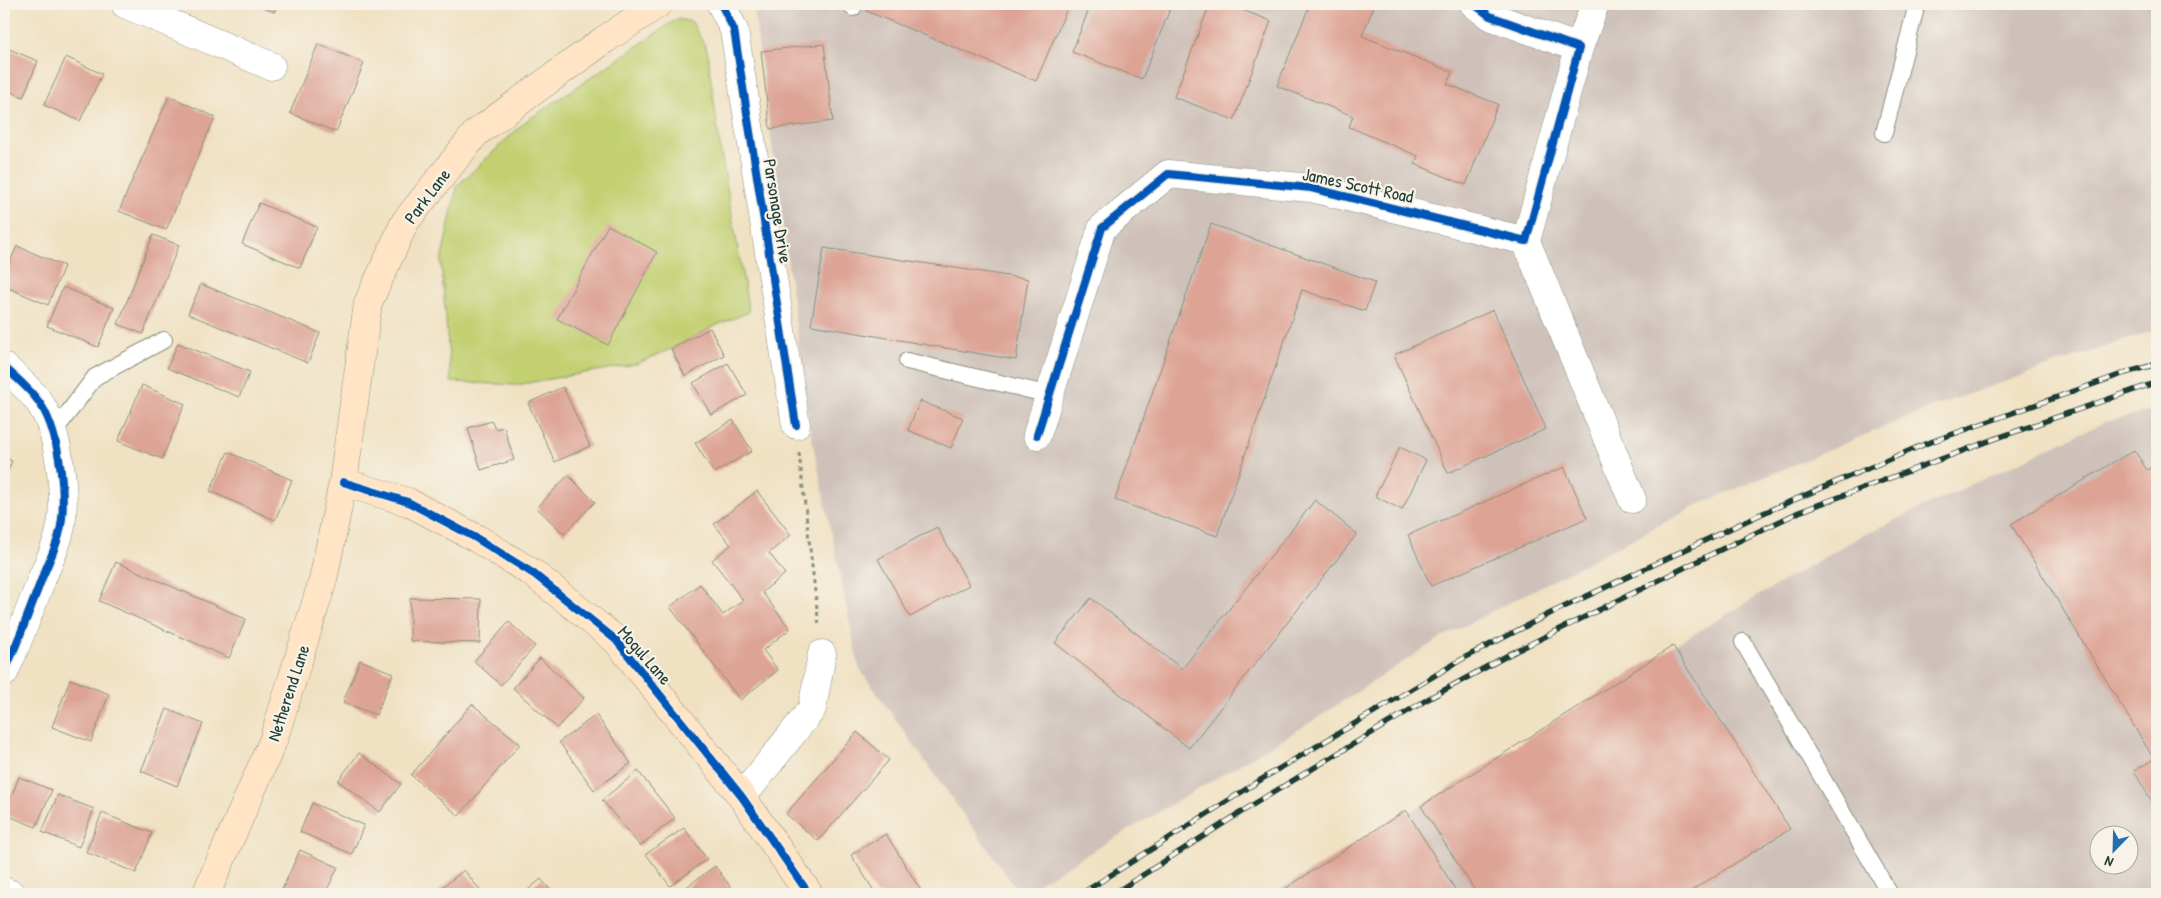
<svg xmlns="http://www.w3.org/2000/svg" width="2161" height="898" viewBox="0 0 2161 898" font-family="'Patrick Hand',sans-serif">
<rect width="100%" height="100%" fill="#f7f3e8"/>
<filter id="ink" filterUnits="userSpaceOnUse"><feTurbulence type="fractalNoise" baseFrequency=".02" numOctaves="2"/><feDisplacementMap in="SourceGraphic" scale="10" xChannelSelector="R" yChannelSelector="G"/><feConvolveMatrix kernelMatrix="1 2 1 2 8 2 1 2 1" color-interpolation-filters="sRGB"/></filter>
<filter id="wash" filterUnits="userSpaceOnUse"><feTurbulence type="fractalNoise" baseFrequency=".0096" numOctaves="4" result="noise"/><feDisplacementMap in="SourceGraphic" scale="20" xChannelSelector="R" yChannelSelector="G"/><feGaussianBlur stdDeviation="1.12" result="paint"/><feColorMatrix in="noise" values="0 0 0 0 0 0 0 0 0 0 0 0 0 0 0 0 0 1.4 0 .05"/><feComposite in="paint" operator="in"/></filter>
<g filter="url(#wash)">
<rect width="100%" height="100%" fill="#f0e1c2"/>
<path fill="#cec1ba" fill-rule="evenodd" d="M753 4H2157V329L1934 406 1700 504 1437 640 1303 727 1020 894 859 668 810 429Z
M2157 409V894H1271L1421 806 1673 646 1857 538 2105 422ZM2098 836H2128V866H2098Z"/>
<path fill="#c2d072" stroke="#708653" d="M677 19 692 22 707 50 720 147 749 312 710 328 671 349 636 364 516 385 451 382 441 262 457 186 525 122Z"/>
<g id="blocks">
<path fill="#dda496" d="M254 4H277L274 12Z
M869 4H1069L1036 81 866 11Z
M1091 4H1172L1142 79 1072 52Z
M1210 4H1227L1271 21 1234 120 1174 97Z
M1310 4H1375L1362 36 1452 72 1447 84 1498 104 1466 185 1415 164 1418 156 1349 127 1353 116 1277 86Z
M318 44 364 63 336 132 290 113Z
M824 44 833 121 770 129 761 51Z
M4 47 38 61 23 97 4 89Z
M66 57 102 74 80 121 44 105Z
M169 96 215 117 166 230 119 211Z
M259 203 317 227 300 268 242 244Z
M1211 224 1375 282 1365 311 1302 290 1217 536 1115 500Z
M608 225 657 252 608 345 557 319Z
M153 235 179 245 143 334 118 324Z
M17 246 64 266 48 305 4 286V262L9 264Z
M824 248 1028 279 1016 360 811 325Z
M201 284 320 333 308 363 188 314Z
M63 287 114 308 98 347 47 326Z
M1493 310 1546 429 1448 473 1394 355Z
M710 328 724 355 685 376 671 349Z
M178 343 250 372 239 397 167 368Z
M728 363 747 395 711 415 693 383Z
M142 385 185 404 162 459 118 441Z
M563 387 590 446 555 462 528 403Z
M920 401 963 418 951 448 908 430Z
M733 420 752 451 714 473 695 443Z
M492 421 495 429 504 427 514 460 481 470 468 428Z
M1400 447 1426 460 1402 510 1375 496Z
M2134 450 2147 470 2157 464V810L2134 771 2154 759 2011 524Z
M228 452 292 480 275 520 210 491Z
M4 457 12 461 4 481Z
M1564 467 1587 518 1431 586 1408 535Z
M568 475 595 502 564 534 537 508Z
M757 491 791 535 769 553 785 574 762 592 790 629 763 650 778 670 740 700 670 607 700 584 723 615 743 600 712 560 731 545 714 524Z
M1315 500 1357 534 1189 748 1055 643 1091 598 1182 669Z
M937 527 969 585 910 617 878 559Z
M116 562 246 619 229 658 99 601Z
M410 598 481 599 480 643 410 641Z
M509 622 535 646 501 685 474 661Z
M1673 646 1790 829 1686 894H1477L1421 806Z
M540 658 584 698 557 728 513 688Z
M360 660 393 673 376 715 343 702Z
M70 679 109 694 91 742 52 727Z
M472 704 520 744 459 816 411 775Z
M167 709 203 724 177 786 141 771Z
M596 715 631 763 594 790 559 742Z
M857 732 889 760 818 841 786 814Z
M359 753 401 784 380 812 338 781Z
M638 771 675 818 640 846 602 800Z
M19 777 52 790 36 827 4 814Z
M58 795 94 809 79 847 42 832Z
M312 803 364 825 352 854 300 832Z
M1406 810 1458 894H1277Z
M102 813 152 833 136 873 86 852Z
M684 828 707 859 670 886 646 854Z
M886 834 923 894H876L851 855Z
M300 850 338 867 325 894H280Z
M715 866 736 894H677Z
M464 870 483 894H441L438 891Z
M541 879 554 894H523Z"/>
</g>
</g>
<g filter="url(#ink)">
<use href="#blocks" fill-opacity="0" stroke="#888f7b" stroke-width="1"/>
<g fill="none" stroke-linecap="round" stroke-linejoin="round">
<g stroke="#888f7b" stroke-width="18">
<path id="lane" d="M853 8 855 4
M1884 133 1917 4
M907 361 1050 395
M53 433 95 377 164 340
M1743 642 1890 894"/>
</g>
<g stroke="#888f7b" stroke-width="29">
<path id="street" d="M125 4 271 66
M721 4 734 30 796 425
M1579 48 1595 4
M1526 241 1632 499
M4 367C17 378 32 391 41 405 60 435 68 501 59 535 55 549 48 564 42 578 30 610 18 642 4 673
M1037 435 1102 228 1168 174 1311 188 1526 241 1579 48 1490 16 1474 4
M742 797 812 709 822 654
M4 891 11 894"/>
</g>
<g stroke="#888f7b" stroke-width="29">
<path id="secondary" d="M343 482 408 502 476 538 534 574 616 640 742 797 809 894
M206 894 273 741 323 580 343 482 368 303 405 222 476 133 604 40 658 4"/>
</g>
<path stroke="#888f7b" stroke-width="3" stroke-dasharray="4 4" stroke-linecap="butt" d="M799 453 819 626"/>
<use href="#lane" stroke="#fff" stroke-width="16"/>
<use href="#street" stroke="#fff" stroke-width="28"/>
<use href="#secondary" stroke="#ffe4c6" stroke-width="28"/>
<g stroke="#1f3d34" stroke-width="5.5">
<path id="rail" d="M1081 894 1262 779 1464 658 1551 613 1761 514 1925 444 2125 373 2157 364
M1113 894 1254 804 1428 699 1510 654 1722 549 1799 512 2000 437 2157 382"/>
</g>
<use href="#rail" stroke="#f7f3e8" stroke-width="4" stroke-dasharray="11" stroke-linecap="butt"/>
<g stroke="#f7f3e8" stroke-width="11">
<path id="cycleway" d="M721 4 734 30 796 425
M4 367C17 378 32 391 41 405 60 435 68 501 59 535 55 549 48 564 42 578 30 610 18 642 4 673
M1037 435 1102 228 1168 174 1311 188 1526 241 1579 48 1490 16 1474 4
M343 482 408 502 476 538 534 574 616 640 742 797 809 894"/>
</g>
<use href="#cycleway" stroke="#0057b8" stroke-width="8"/>
</g>
</g>
<g text-anchor="middle" dominant-baseline="central" stroke-width="4.5" stroke-linejoin="round" paint-order="stroke">
<g font-size="18" fill="#1f3d34" stroke="#f7f3e8">
<text transform="translate(1358 185) rotate(12)">James Scott Road</text>
<text transform="translate(427 196) rotate(-53)">Park Lane</text>
<text transform="translate(778 211) rotate(81)">Parsonage Drive</text>
<text transform="translate(645 655) rotate(49)">Mogul Lane</text>
<text transform="translate(288 693) rotate(-72)">Netherend Lane</text>
</g>
</g>
<rect width="2161" height="898" fill="none" stroke="#f7f3e8" stroke-width="20"/>
<g transform="translate(2114 850) rotate(203)"><circle r="24" fill="#f7f3e8" stroke="#a1aaa0"/>
<path d="M0-4L9 19L0 12L-9 19Z" fill="#1f6fb2"/>
<text y="-8" font-size="14" font-weight="bold" text-anchor="middle" fill="#1f3d34">N</text>
</g>
</svg>
